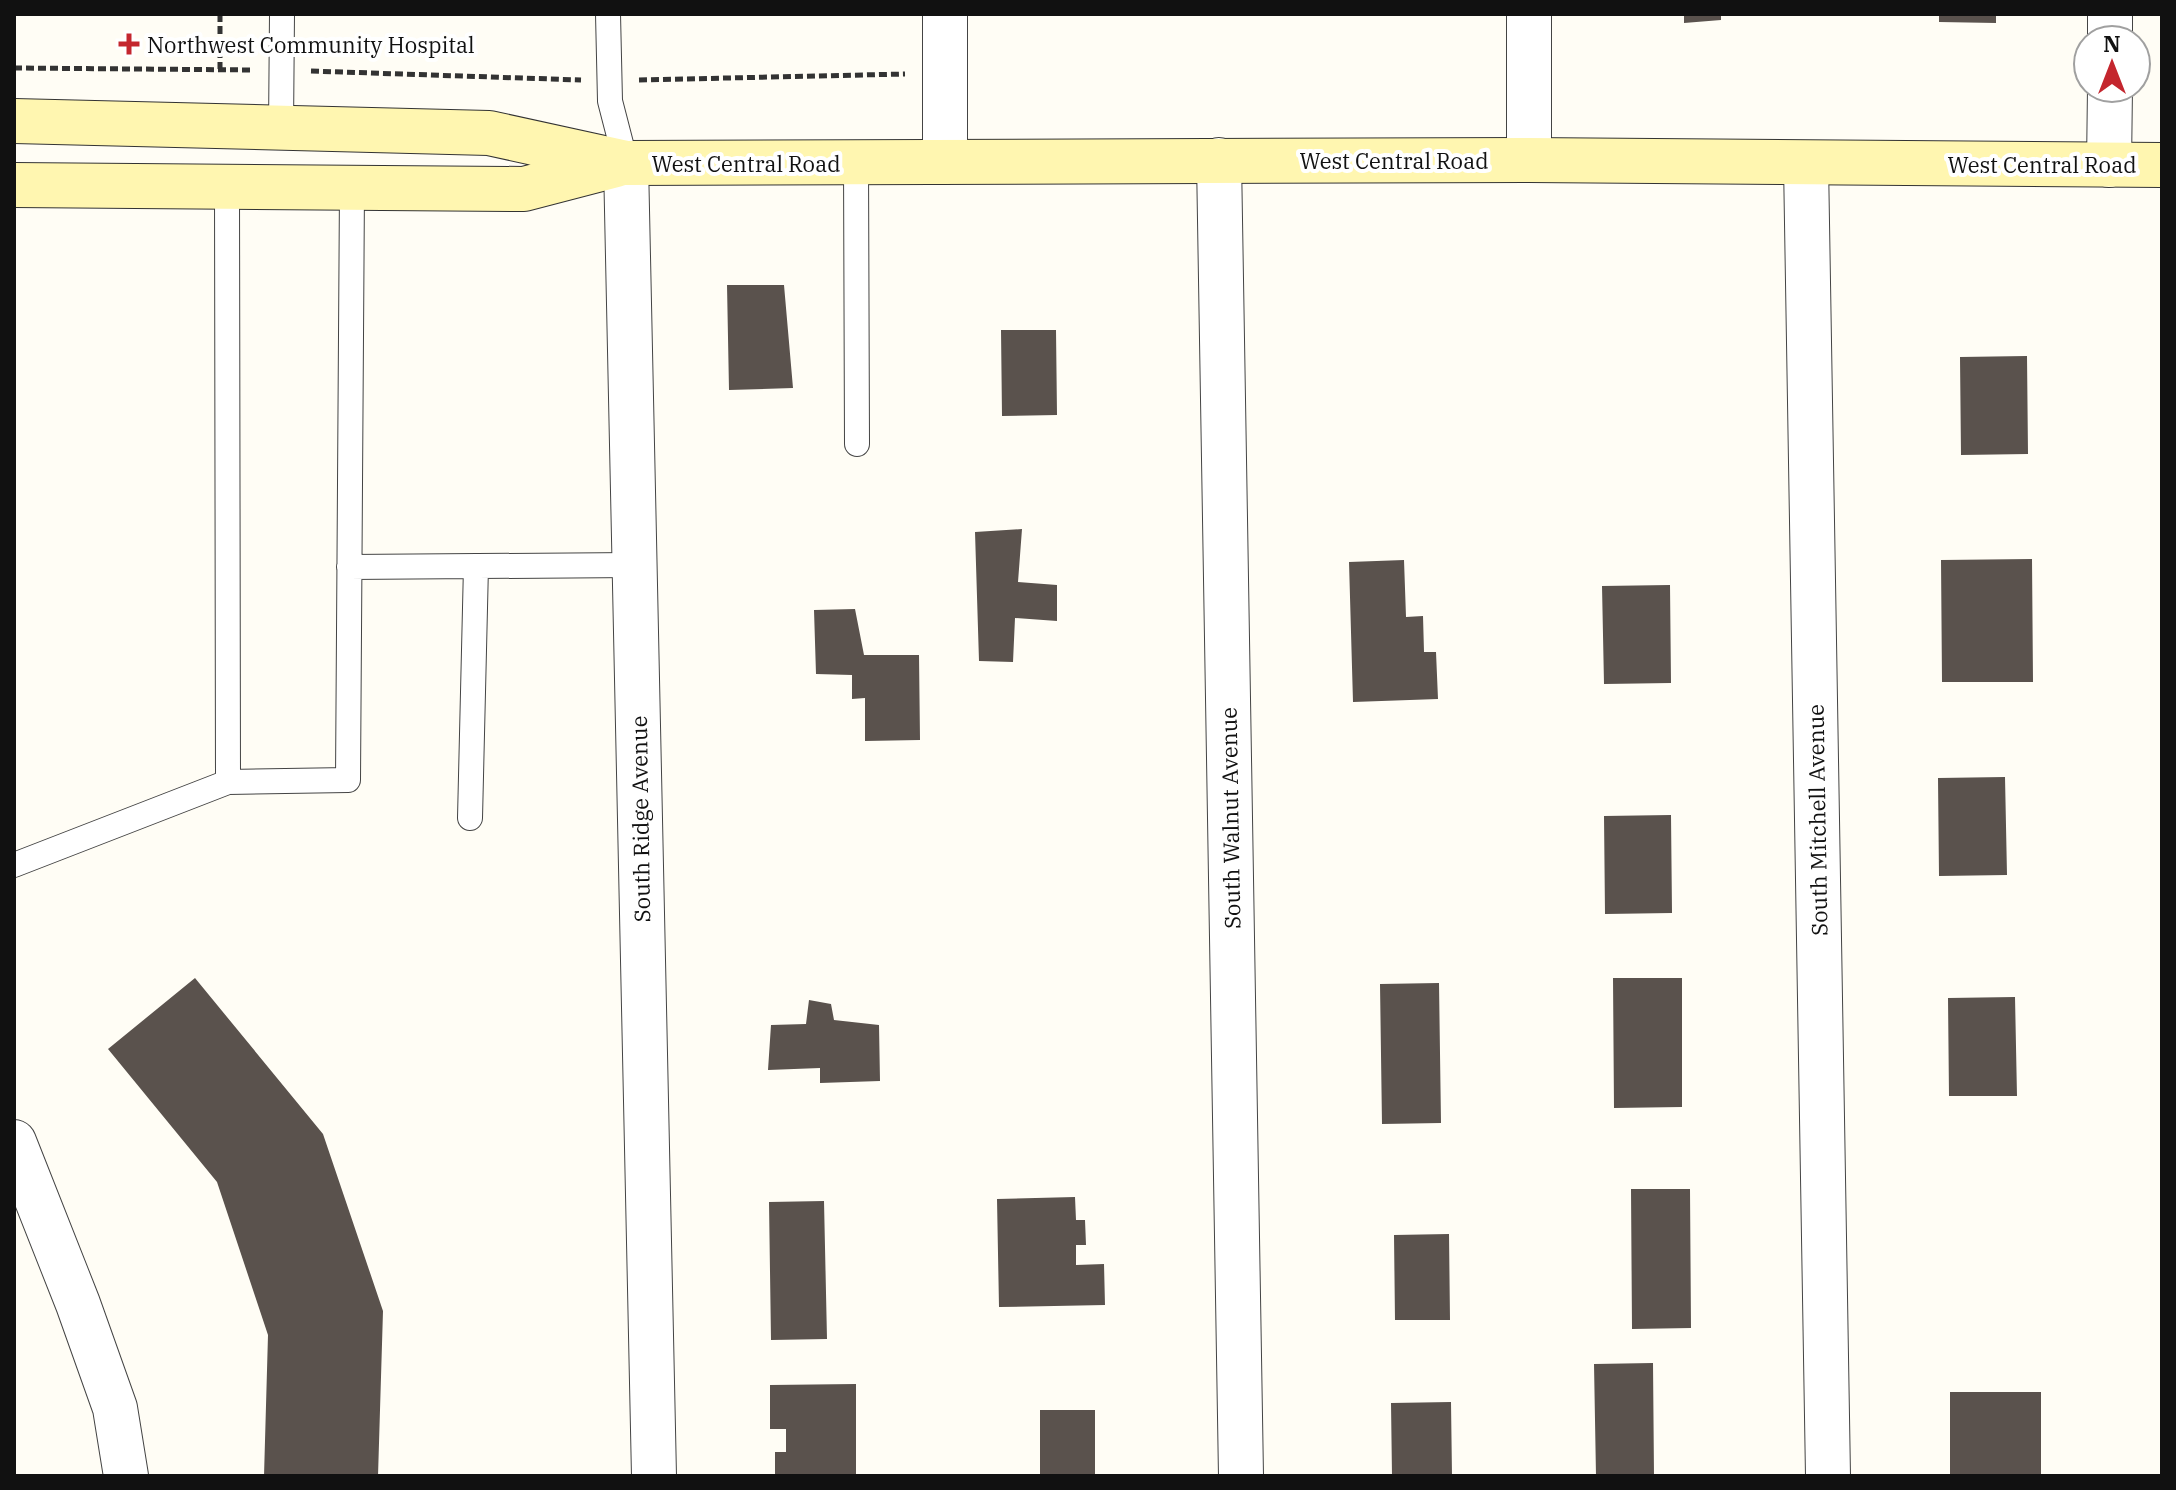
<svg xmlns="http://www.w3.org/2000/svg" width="2176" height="1490" viewBox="0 0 2176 1490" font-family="'IBM Plex Serif',serif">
<rect width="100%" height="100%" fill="#fffdf5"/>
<path fill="#5a524d" d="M1684 14H1721V20L1684 23Z
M1939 14H1996V23L1939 22Z
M727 285H784L793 388 729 390Z
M1001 330H1056L1057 415 1002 416Z
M2027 356 2028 454 1961 455 1960 357Z
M1022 529 1018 582 1057 585V621L1015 618 1013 662 979 661 975 532Z
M2032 559 2033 682H1942L1941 560Z
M1404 560 1406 617 1423 616 1424 652H1436L1438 699 1353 702 1349 562Z
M1670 585 1671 683 1604 684 1602 586Z
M855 609 864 655H919L920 740 865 741V698L852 699V675L816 674 814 610Z
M2005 777 2007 875 1939 876 1938 778Z
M1671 815 1672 913 1605 914 1604 816Z
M195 978 323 1134 383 1311 378 1476H264L268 1335 217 1182 108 1049Z
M1613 978H1682V1107L1614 1108Z
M1439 983 1441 1123 1382 1124 1380 984Z
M2015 997 2017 1096H1949L1948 998Z
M809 1000 831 1004 834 1020 879 1025 880 1081 820 1083V1068L768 1070 771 1025 806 1024Z
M1631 1189H1690L1691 1328 1632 1329Z
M1075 1197 1076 1220H1085L1086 1245H1076V1265L1104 1264 1105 1305 999 1307 997 1199Z
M824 1201 827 1339 771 1340 769 1202Z
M1449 1234 1450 1320H1395L1394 1235Z
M1653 1363 1654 1476H1596L1594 1364Z
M856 1384V1476H775V1452H786V1429H770V1385Z
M1950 1392H2041V1476H1950Z
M1451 1402 1452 1476H1392L1391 1403Z
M1040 1410H1095V1476H1040Z"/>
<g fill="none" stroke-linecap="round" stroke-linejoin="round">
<g stroke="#444" stroke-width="26">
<path id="lane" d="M608 14 610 101 626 163
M281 128 282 14
M856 162 857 444
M349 567 634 565
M228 782 348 780 352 188
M470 818 476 566
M14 865 228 782 227 187"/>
</g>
<g stroke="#444" stroke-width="46">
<path id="street" d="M945 14V162
M2110 40V14
M1219 160 1241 1476
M1529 160V14
M626 163 654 1476
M1806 163 1828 1476
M2109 165 2110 88
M14 1142 78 1304 115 1408 126 1476"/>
</g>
<g stroke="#333" stroke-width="46">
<path id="secondary" d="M14 121 489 133 626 163 1529 160 2162 165
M14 185 524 189 616 165"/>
</g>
<path stroke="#333" stroke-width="5" stroke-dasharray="8 4" stroke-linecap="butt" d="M220 14V69
M14 68 253 70
M311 71 581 80
M639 80 905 74"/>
<use href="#lane" stroke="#fff" stroke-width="24"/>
<use href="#street" stroke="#fff" stroke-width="44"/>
<use href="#secondary" stroke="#fff6b0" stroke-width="44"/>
</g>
<path fill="#c4262e" stroke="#fff" stroke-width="3" d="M125 32h8v8h8v8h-8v8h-8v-8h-8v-8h8z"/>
<g text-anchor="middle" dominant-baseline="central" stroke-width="8" stroke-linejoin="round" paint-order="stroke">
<g font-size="22" fill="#111" stroke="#fff" text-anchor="start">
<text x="147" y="44">Northwest Community Hospital</text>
</g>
<g font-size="22" fill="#111" stroke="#fff">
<text x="1394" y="160">West Central Road</text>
<text x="746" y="163">West Central Road</text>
<text x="2042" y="164">West Central Road</text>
<text transform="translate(1230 818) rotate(-91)">South Walnut Avenue</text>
<text transform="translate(640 819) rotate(-91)">South Ridge Avenue</text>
<text transform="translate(1817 820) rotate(-91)">South Mitchell Avenue</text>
</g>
</g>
<rect width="2176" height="1490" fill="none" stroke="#111111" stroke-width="32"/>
<g transform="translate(2112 64)"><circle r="38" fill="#ffffff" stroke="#a0a0a0" stroke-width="2"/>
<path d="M0-6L14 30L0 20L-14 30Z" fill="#c4262e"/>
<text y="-12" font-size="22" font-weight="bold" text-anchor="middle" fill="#111111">N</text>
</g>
</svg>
